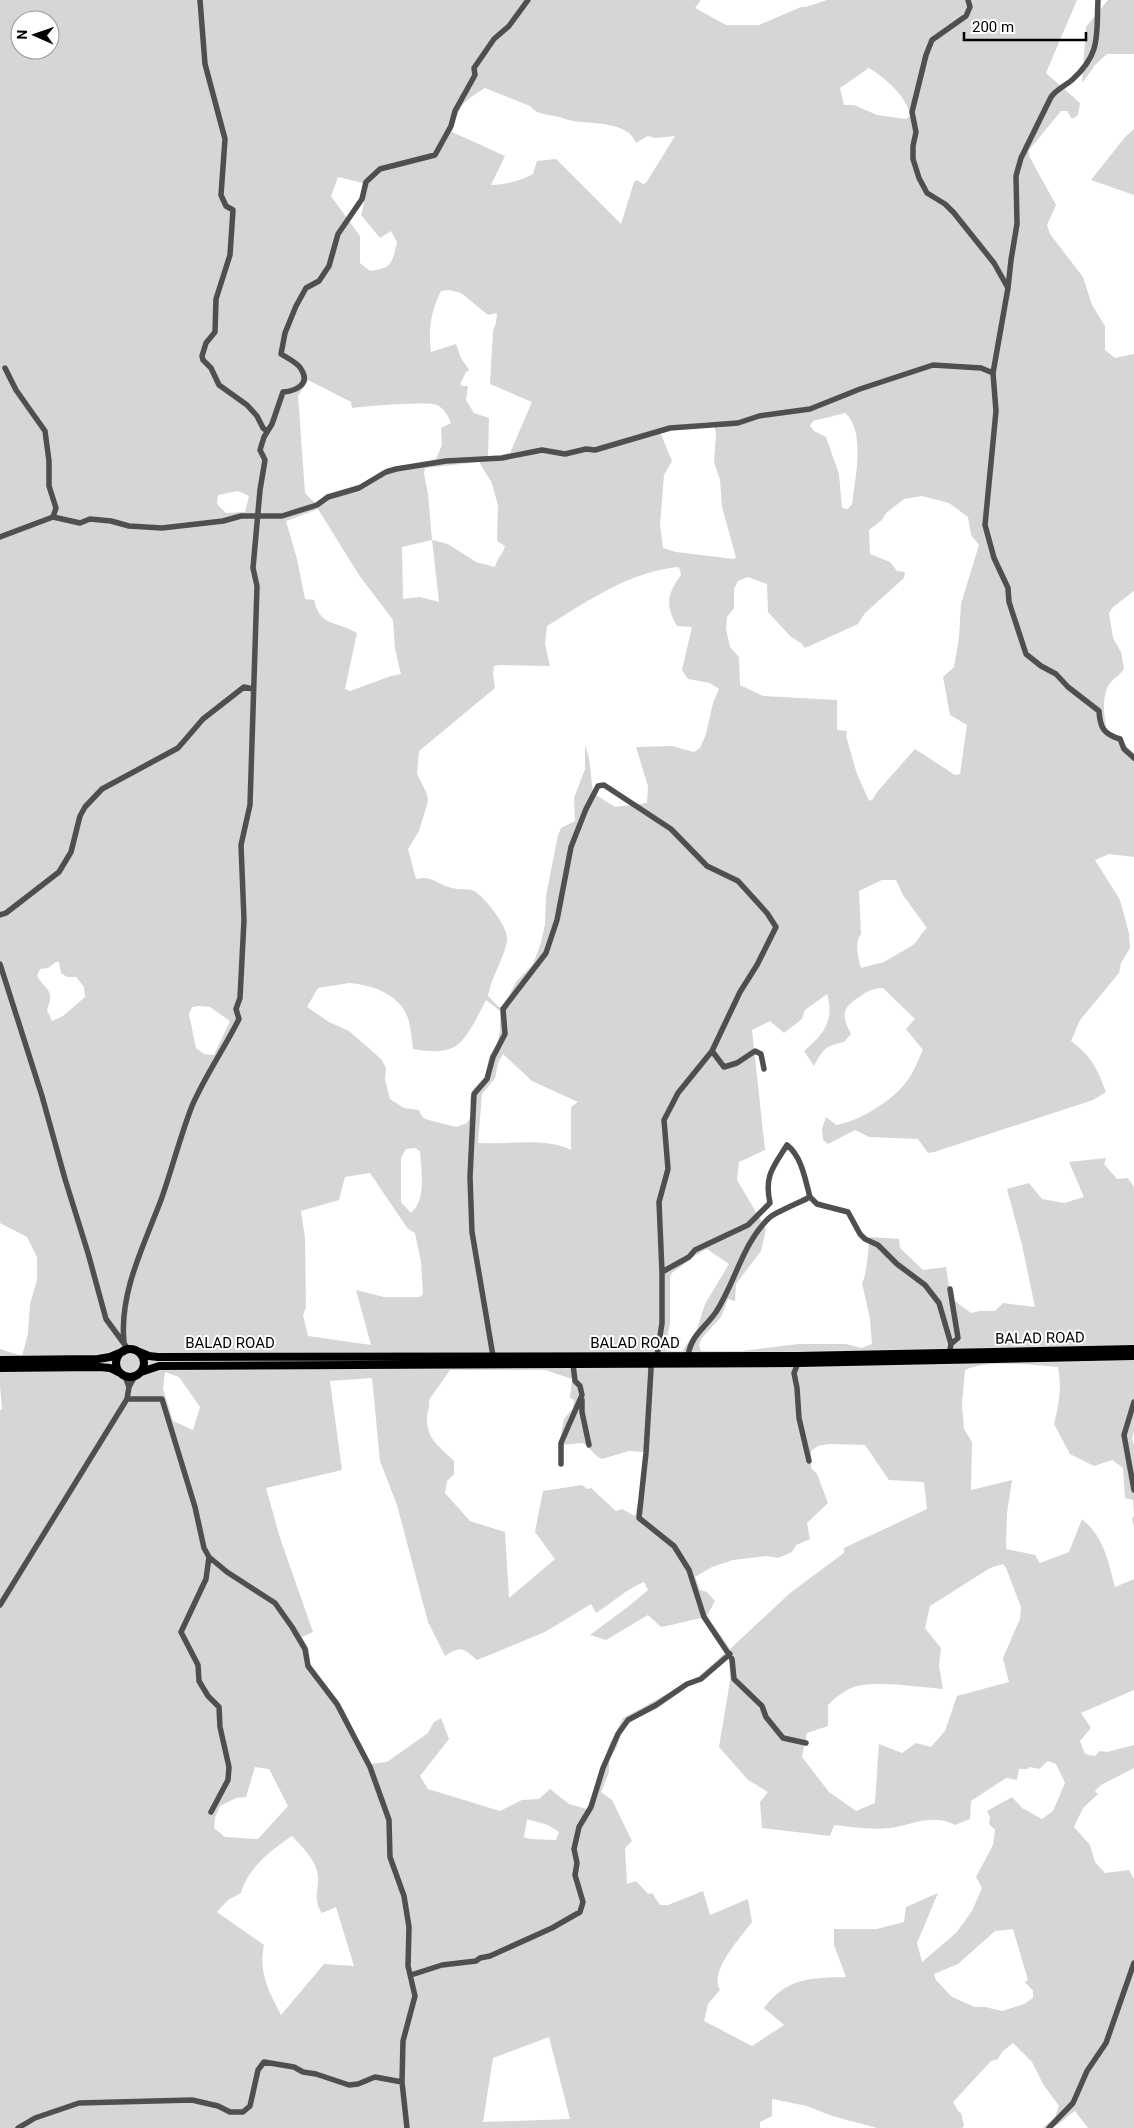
<svg xmlns="http://www.w3.org/2000/svg" width="1134" height="2128" viewBox="0 0 1134 2128" font-family="Roboto,sans-serif">
<rect width="100%" height="100%" fill="#fff"/>
<path fill="#d6d6d6" fill-rule="evenodd" d="M0 0H701L695 8 726 25H759L801 7H806L827 0H1077L1046 73 1080 103 1078 115 1072 119 1067 111H1061L1029 150V156L1056 205 1047 225 1050 234 1083 277 1092 305 1105 326V350L1115 358 1134 354V591L1113 607 1109 613 1113 638 1121 652 1124 669C1120 675 1114 678 1110 683 1101 695 1104 718 1107 731L1123 737 1125 745 1134 753V857L1109 854 1095 860 1120 900 1129 933 1130 948 1121 963 1119 973 1080 1020 1071 1041C1092 1057 1097 1068 1106 1092L1093 1100 934 1152 928 1153 918 1139 869 1137 855 1130 828 1144 823 1140 822 1129 826 1117 836 1125C858 1122 894 1100 907 1081 914 1072 918 1060 923 1050L906 1029 915 1019 883 988C874 988 870 990 862 995 843 1007 840 1013 851 1034L844 1042C825 1046 823 1049 814 1066L804 1051C824 1034 835 1020 827 994L805 1010 802 1019 784 1033 770 1021 752 1030 765 1150 739 1162 737 1180 766 1229 761 1251 736 1284 735 1301 728 1299 721 1317 702 1338 699 1345 701 1351H741L799 1344H846L861 1348 872 1344 870 1319 862 1283C867 1276 868 1248 870 1237L899 1239 900 1248 923 1270 946 1267 951 1298 971 1313 980 1311H995L1003 1303 1035 1307 1022 1245 1007 1189 1029 1183 1042 1199 1064 1203 1084 1197 1069 1162 1106 1158 1104 1164 1117 1179 1128 1178 1134 1187V1431L1132 1439 1134 1445V1528L1132 1519 1134 1515 1133 1500 1125 1498 1123 1468 1112 1460 1094 1466 1070 1454 1054 1424C1059 1405 1062 1387 1058 1367 1031 1365 989 1359 965 1370L962 1404 964 1429 972 1442 971 1490 1012 1480 1007 1513 1006 1549 1035 1555 1040 1563 1069 1552 1082 1519C1104 1537 1108 1561 1115 1587L1134 1579V1690L1081 1713 1091 1728 1080 1741 1085 1754 1095 1756 1100 1751 1107 1752 1134 1745V1768L1101 1785 1095 1791 1098 1794 1083 1808 1074 1827 1090 1845 1095 1862 1105 1873 1129 1870 1134 1879V2128H1088L1075 2111C1061 2120 1060 2128 1043 2128L1055 2117 1059 2106 1043 2084 1032 2062 1013 2043 1002 2052 998 2059 991 2061 953 2102 958 2111 961 2113 964 2126 962 2128H877L832 2116 807 2106 772 2099V2116L760 2122V2128H0V1410L2 1409 0 1386V1349L22 1356 28 1333 30 1304 37 1280V1257L27 1237 0 1223ZM20 20H50V50H20ZM869 68C885 78 908 97 910 116L906 119 877 115 854 105H844L840 88ZM485 88 530 106C536 114 545 114 554 116 561 117 567 120 573 121 592 124 628 121 636 143L648 136 655 138 675 136 646 183 643 184 637 180 634 182 621 224 556 159 537 161 533 174C518 182 507 184 491 185L505 156 452 132C460 104 461 103 485 88ZM338 177 363 183 364 204 361 215 380 238 391 231 397 242C392 263 393 268 370 271L360 263V236L331 196ZM449 290 461 293 488 315 497 313 496 323 493 331 490 384 532 402 510 453 499 456H488L489 418 474 413 466 400 468 386H463L460 384 466 372 469 370 461 358 456 344 431 352C428 330 431 311 441 291ZM308 380 351 402 352 408C365 406 429 401 437 405 445 409 448 416 451 423L441 428 442 445 436 459 411 466 383 470 361 484 325 495 315 503 305 493 298 396ZM845 413C866 430 855 480 852 504L848 509 842 508 839 474 826 437 814 431 810 426 813 421ZM708 422 714 426 716 433 714 462 720 480 722 507 736 557 734 559 676 552 663 548 660 525 664 475 672 461 660 432 677 426ZM479 462 492 483 498 506 497 541 505 546C503 554 497 558 495 567L476 562 448 544 432 540 428 494 424 474 425 468ZM238 491 249 496 245 512 226 513 217 504 218 495ZM922 496 949 503 968 517 971 535 979 545 961 604 959 638 954 667 943 677 950 715 967 725 960 774 955 775 915 749 877 792 873 799 869 801 857 774 846 736 847 731 837 730V700L763 696 740 685 739 657 730 647 726 629 727 617 734 608V589L738 581 748 577 767 584 768 612 791 637 801 643 805 648 858 624 865 613 904 578 905 572 897 571 890 562 870 554 869 530 882 520 886 513 904 499ZM318 509 359 575 393 620 395 649 401 674 391 676 350 691 345 689 357 633C337 621 320 627 314 600L305 599 297 559 286 521ZM432 540 439 602 420 597 403 599 402 547ZM679 567 681 575C667 594 665 605 677 626L692 627 682 670 688 679 710 683 719 689 713 703 706 734 700 748 694 752 672 746 636 747 648 786 647 803 615 807 593 793 589 758 585 745V769L574 798 575 821 561 828 558 835 546 896 545 924 541 943 533 964 516 982 503 1007H499L488 996C492 975 504 959 507 941 510 929 485 897 474 891 468 888 459 890 452 888 437 885 433 875 416 879L408 849 419 831 428 801 427 794 417 774 419 751 495 688 493 673 494 666 500 665 550 666 545 644 547 626C588 601 630 571 679 567ZM882 880H896L903 895 927 928C921 933 918 941 913 945L884 962 861 968C858 956 854 943 861 934L859 891ZM56 962H59L61 973 67 977H76L84 987 85 997 63 1016 52 1021 47 1010C55 989 46 991 37 976L40 969 48 968ZM349 983C373 985 403 995 409 1022 411 1030 412 1040 413 1049 425 1051 440 1053 452 1048 466 1043 479 1013 486 1000L500 1011V1031L497 1044 489 1057 485 1077 473 1089 470 1099 471 1116 467 1123 456 1127 425 1119 421 1115 419 1110 404 1108 390 1099 385 1079 386 1068 381 1059 349 1031 329 1022 307 1007 318 988ZM199 1006 210 1007 230 1021 214 1055 204 1054 196 1048 189 1014 192 1007ZM503 1054 532 1081 578 1102 571 1107V1150C544 1137 507 1145 478 1143L482 1094 495 1078 498 1063ZM415 1148 420 1151C421 1171 427 1198 411 1213L401 1202V1158L406 1149ZM370 1173 408 1229 415 1233 421 1262 423 1294 420 1297H384L356 1290 371 1345 308 1336 303 1315 306 1307 305 1238 301 1211 339 1200 345 1177ZM707 1249 729 1264 705 1304 697 1329 681 1353 665 1350 670 1323V1277L672 1273C682 1266 697 1253 707 1249ZM450 1370H545L572 1379 570 1398 574 1400 573 1408 564 1419 559 1445 583 1443C590 1448 595 1456 602 1459L629 1451 644 1452 641 1488 635 1516 622 1509 616 1511 591 1488 587 1489 582 1485 543 1491 535 1532 555 1559 509 1598 505 1532 470 1521 445 1493 447 1481 454 1474V1461C440 1447 427 1440 427 1419 427 1412 430 1407 429 1400ZM165 1372 179 1377 200 1407 193 1430 173 1421 163 1389ZM372 1378 380 1461 397 1505 428 1622 445 1656C461 1645 463 1648 477 1660L545 1632 591 1604 596 1613C612 1603 626 1589 644 1582L648 1590 629 1606 590 1635 606 1640 648 1615 661 1627C675 1625 688 1620 702 1618L726 1652 698 1677 623 1718 610 1743 587 1809 569 1804 550 1789 539 1799 522 1800 500 1811 428 1789 420 1776 449 1739 441 1718 434 1722 428 1733 387 1762 370 1764 344 1710 310 1666 309 1650 302 1637 313 1632 280 1538 266 1488 342 1470 330 1381ZM829 1444 865 1445 889 1480 924 1482 927 1509 844 1548V1553L790 1593 730 1649 707 1616 715 1601 707 1592 700 1590 695 1577 712 1567 733 1560 766 1556 778 1558 792 1552 796 1545 810 1539 807 1523 828 1503 817 1474 811 1468V1451L818 1446ZM1003 1564 1006 1568 1021 1607 1020 1619 1003 1658 1009 1682 957 1696 945 1731 931 1747 916 1743 902 1753 879 1744 875 1803 856 1811 829 1792 802 1757 807 1733 828 1726V1705C836 1697 846 1689 857 1686 882 1681 917 1687 943 1689L939 1666 941 1648 925 1628 930 1606 990 1568ZM729 1658 730 1681 719 1747 748 1780 768 1792 760 1802 762 1828 830 1836 834 1825C852 1827 872 1830 890 1828 913 1825 932 1813 955 1825L970 1819 971 1801 1006 1778 1017 1780 1019 1769H1027L1030 1767 1039 1769 1048 1761 1056 1764 1065 1783 1053 1811 1042 1819 1022 1808 1012 1797 987 1811 990 1817 989 1824 995 1830 993 1845 976 1877 982 1888 972 1911 956 1933 922 1962 917 1943 938 1893 906 1907 904 1922 877 1929H834V1945L846 1977C812 1978 787 1977 764 2008L784 2025 752 2046 704 2021 708 2004 720 1990C708 1972 741 1937 752 1922L748 1899 710 1915 703 1891 668 1905H660L652 1893 648 1894 636 1881 627 1884 625 1848 632 1841 612 1800 601 1792 609 1772V1759L616 1749 623 1729 631 1721 657 1709 687 1687 703 1680ZM255 1767 269 1769 288 1806 258 1839 225 1837 214 1828 215 1818 220 1806 236 1798 246 1797ZM527 1819 548 1825 559 1832 556 1840 530 1839 524 1837ZM292 1836C301 1846 314 1858 317 1871 321 1888 311 1897 322 1913L336 1907 354 1966 324 1964 281 2015C269 1992 258 1972 264 1945L217 1912 228 1900 241 1893C248 1868 271 1850 292 1836ZM1013 1929 1028 1980 1025 1982 1033 1991V1998L1024 2004 1002 2011 985 2007H975L952 1997 936 1980 934 1974 958 1964 995 1931ZM549 2037 570 2119 483 2122 493 2058Z
M1108 0H1134V54H1107L1096 64 1082 83 1086 27Z
M1134 129V195L1091 180 1126 136Z"/>
<g fill="none" stroke-linecap="round" stroke-linejoin="round">
<g stroke="#dbdbdb" stroke-width="10">
<path id="highway" d="M116 1363a14 14 0 1 1 28 0a14 14 0 1 1-28 0Z
M137 1351 149 1356 158 1357 797 1356 1134 1349
M0 1360 98 1359 110 1357 124 1351
M0 1368 99 1367 110 1368 122 1374
M141 1372 159 1366 798 1363 1134 1356"/>
</g>
<path stroke="#4f4f4f" stroke-width="5.5" d="M200 0 205 64 225 139 221 195 226 206 233 210 230 255 216 299 215 332 206 343 202 356 203 360 211 368 219 385 247 405 257 416 263 428 267 431
M968 0 970 7 966 16 932 40 926 55 912 112 916 132 913 146V159L919 178 927 193 945 204 954 213 994 263 1008 288 993 373
M1008 288 1011 260 1017 224 1016 176 1021 158 1051 97C1057 89 1065 86 1072 80 1102 53 1096 35 1098 0
M5 368 16 390 45 431 49 461V486L56 508 53 517
M0 537 53 517 80 523 90 519 111 521 129 526 162 528 223 521 241 516H282L317 505 328 497 359 488 386 472 396 469 446 461 502 458 542 450 565 454 586 449 595 450 670 428 738 423 759 416 810 409 860 389 933 365 981 368 993 373 996 411 985 525 994 558 1008 588 1009 602 1026 654 1041 666 1056 674 1068 687 1099 711C1100 727 1103 734 1120 739L1124 749 1134 758
M0 915 6 913 59 872 71 852 80 816 85 807 102 789 178 748 203 719 244 687 253 689
M0 964 42 1096 65 1179 88 1253 106 1319 128 1349
M712 1051 724 1067 737 1063 755 1051 761 1054 764 1069
M662 1272 689 1257 695 1250 748 1225 770 1203C764 1176 773 1167 787 1145 802 1157 805 1179 810 1197
M124 1342C119 1293 144 1245 161 1200 172 1169 180 1137 192 1106 205 1076 224 1049 239 1019L236 1009 240 998 244 920 241 845 250 805 257 586 253 568 260 490 265 460 260 450 264 437 272 424 283 392C296 391 311 384 301 369 298 363 287 358 281 354L285 333 296 306 306 288 319 281 329 266 338 234 362 199 366 182 380 169 435 155 451 126 455 111 475 75 474 68 494 39 509 26 528 0
M493 1356 472 1232 470 1177 474 1094 487 1079 493 1057 505 1034 503 1009 546 953 557 920 571 847 586 809 598 786 604 785 671 829 707 866 738 881 767 913 776 927 757 965 740 992 712 1051 678 1093 664 1120 668 1169 659 1202 662 1272V1323L657 1356
M688 1356C691 1335 705 1328 716 1312 736 1281 742 1244 769 1218 776 1212 801 1202 810 1197L817 1204 848 1212 860 1234 865 1239 878 1245 897 1264 925 1285 939 1303 951 1344
M949 1356 951 1344 958 1338 950 1289
M798 1363 794 1373 797 1388 799 1418 809 1461
M650 1364 651 1369 646 1453 639 1518 674 1546 689 1570 704 1617 732 1659 734 1679 762 1706 766 1717 783 1738 806 1743
M125 1376 129 1387 135 1376
M127 1399H162L195 1507 204 1548 209 1557 227 1572 275 1603 292 1627 305 1649 308 1666 337 1704 370 1767 389 1820 390 1857 404 1896 409 1927 408 1966 415 1996 403 2041 402 2082 407 2128
M582 1400V1412L589 1445
M1134 1402 1124 1435 1134 1490
M561 1464V1443L582 1395 580 1386 575 1381 573 1364
M209 1557 206 1579 181 1632 198 1665 199 1681 208 1696 219 1707 220 1727 229 1767 228 1780 211 1812
M0 1605 127 1399 129 1387
M411 1975 442 1965 476 1961 480 1958 490 1956 552 1928 580 1912 583 1902 575 1875 577 1863 574 1849 579 1827 591 1807 603 1768 618 1734 628 1720 656 1705 687 1684 701 1679 730 1654
M18 2128 35 2118 79 2103 192 2100 218 2106 230 2112H243L250 2106 258 2070 264 2062 294 2067 303 2072 316 2074 349 2085 358 2084 375 2077 402 2082
M1049 2128 1073 2103 1087 2071 1106 2043 1134 1963"/>
<use href="#highway" stroke="#000" stroke-width="8"/>
</g>
<g text-anchor="middle" dominant-baseline="central" stroke-width="4" stroke-linejoin="round" paint-order="stroke">
<g font-size="15" fill="#000" stroke="#fff">
<text transform="translate(1040 1338) rotate(-1)">BALAD ROAD</text>
<text x="230" y="1343">BALAD ROAD</text>
<text x="635" y="1343">BALAD ROAD</text>
</g>
</g>
<g transform="translate(35 35) rotate(272)"><circle r="24" fill="#ffffff" stroke="#999999"/>
<path d="M0-4L9 19L0 12L-9 19Z" fill="#000000"/>
<text y="-8" font-size="14" font-weight="bold" text-anchor="middle" fill="#000000">N</text>
</g>
<path d="M964 32v8h122v-8" fill="none" stroke="#000000" stroke-width="2.5"/>
<text x="972" y="32" font-size="15" fill="#000000" stroke="#ffffff" stroke-width="4" paint-order="stroke">200 m</text>
</svg>
